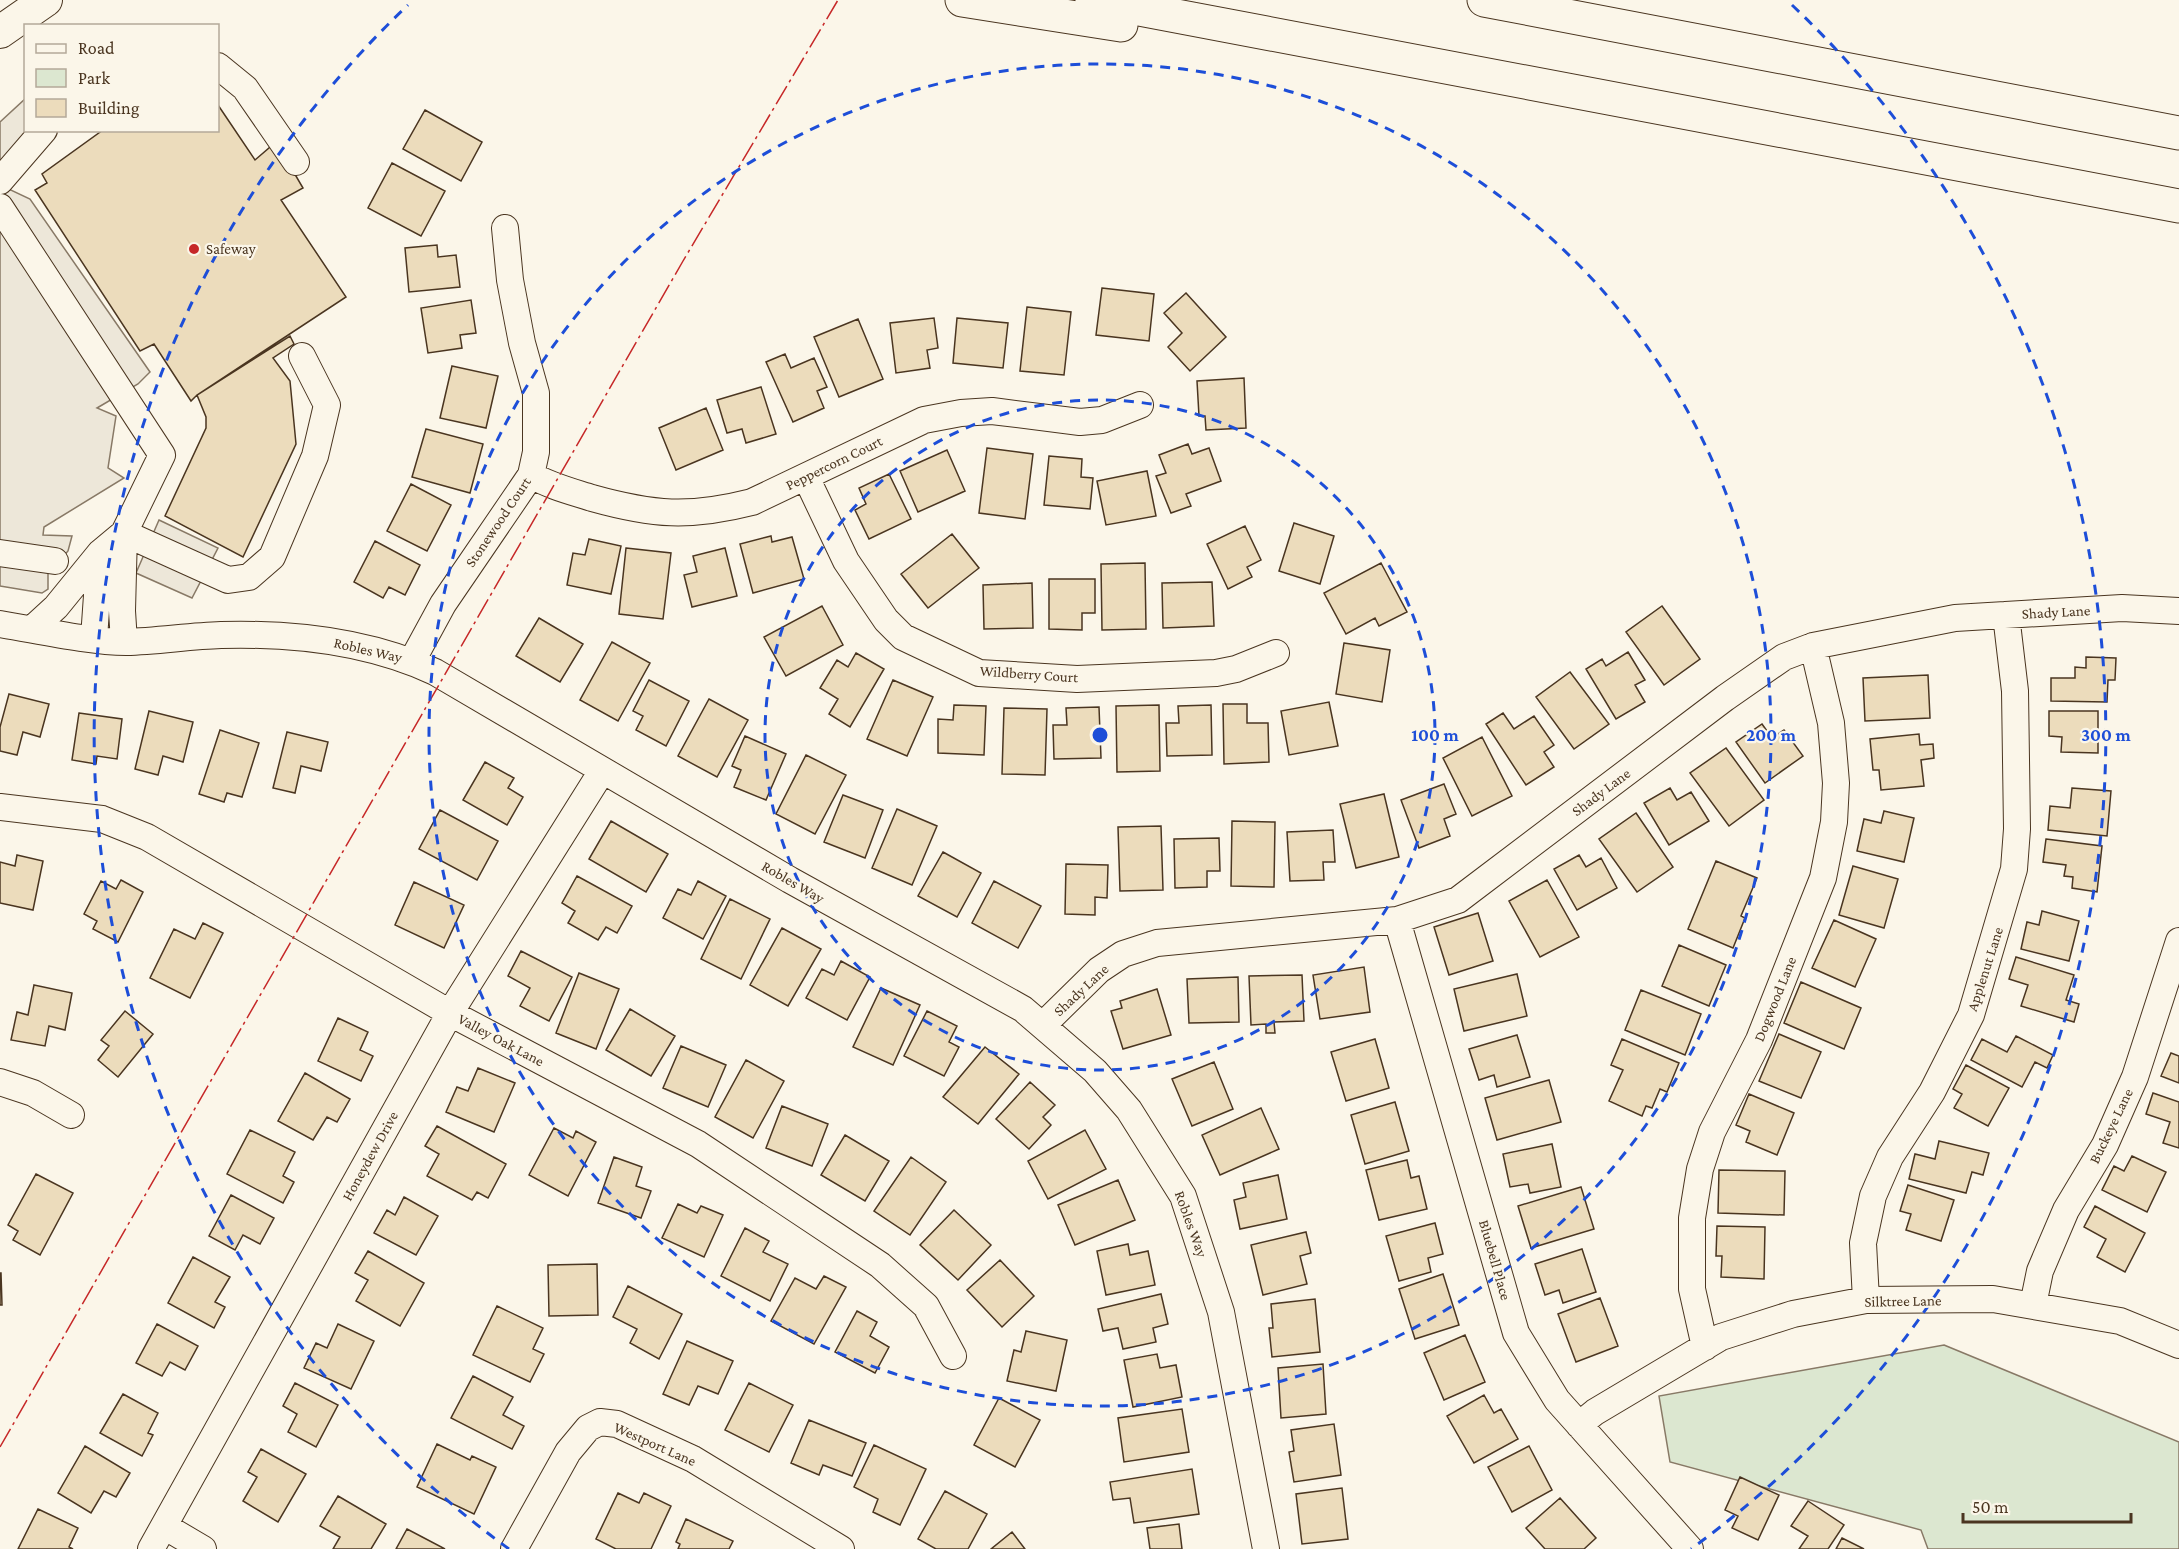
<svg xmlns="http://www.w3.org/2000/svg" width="2179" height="1549" viewBox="0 0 2179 1549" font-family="'Crimson Pro',serif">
<rect width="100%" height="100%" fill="#fbf6e9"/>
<path fill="#dce7d0" stroke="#887966" stroke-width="1.5" d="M1944 1345 2179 1442V1549H1928L1921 1530 1670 1462 1659 1396Z"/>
<path fill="#ede7d9" stroke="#887966" stroke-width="1.5" d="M25 99 26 130 37 131 0 165V122Z
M0 185 30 199 150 372 138 384 97 408 116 416 108 468 124 478 44 527 43 535 72 536 68 551 48 574V589L42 593 0 586Z
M159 520 218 548 192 598 136 573Z"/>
<path fill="#ecdcbc" stroke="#4a3520" stroke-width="1.5" d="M218 105 255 160 276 142 303 188 281 200 346 297 197 395 191 401 154 344 140 351 35 190 47 183 42 174 103 130H218Z
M425 110 482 142 461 181 403 149Z
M392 163 445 191 421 236 368 208Z
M437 245 438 257 456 255 460 287 409 292 405 248Z
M1102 288 1154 294 1149 341 1096 335Z
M1186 293 1226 337 1190 371 1168 347 1182 333 1164 313Z
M471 300 476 333 460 335 462 348 428 353 421 308Z
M1027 307 1071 312 1064 375 1020 371Z
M934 318 938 348 927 350 930 368 896 373 890 323Z
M957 318 1008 323 1003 368 953 363Z
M858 319 883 379 839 397 814 337Z
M290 336 294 344 273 358 290 381 296 444 243 557 165 516 206 428V417L197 395Z
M785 354 791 368 814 358 827 387 817 391 824 408 793 422 766 362Z
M452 366 498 376 486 428 440 418Z
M1244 378 1246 428 1206 430 1205 416H1199L1197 381Z
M761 387 776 434 746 443 742 429 727 433 717 400Z
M706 408 723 450 676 470 659 428Z
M426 429 483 444 470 493 412 477Z
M1188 444 1192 454 1209 448 1221 481 1186 494 1191 506 1171 513 1156 476 1166 473 1159 455Z
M987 448 1033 454 1025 519 979 513Z
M947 450 965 491 918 512 900 471Z
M1049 456 1082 459 1081 477 1093 478 1090 509 1044 505Z
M1147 471 1156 516 1106 525 1097 481Z
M889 474 911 519 869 539 855 510 866 504 859 488Z
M411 484 451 505 427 551 387 531Z
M1294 523 1334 536 1320 584 1279 571Z
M1245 526 1261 560 1247 567 1252 577 1228 589 1207 544Z
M952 534 979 568 928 608 901 574Z
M771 536 772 542 792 537 804 579 753 593 740 544Z
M589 539 621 546 611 594 567 585 573 553 585 555Z
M375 541 420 565 405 595 389 587 383 598 354 582Z
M626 548 671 553 663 619 619 614Z
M725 548 737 596 692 607 684 575 697 572 693 556Z
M1145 563 1146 629 1102 630 1101 564Z
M1381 563 1407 612 1379 626 1375 618 1346 634 1324 593Z
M1049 579H1095V613H1082V630L1049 629Z
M1212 582 1214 626 1163 628 1162 583Z
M1032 583 1033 628 984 629 983 585Z
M822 606 843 645 786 676 764 637Z
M1662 606 1700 659 1664 685 1626 632Z
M539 618 583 644 560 682 516 656Z
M612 642 650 663 618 721 580 700Z
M1344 643 1390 650 1382 702 1336 694Z
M1628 652 1645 680 1635 685 1645 702 1616 719 1586 669 1602 659 1606 666Z
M856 653 884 669 850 727 829 714 838 699 820 688 837 660 848 667Z
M2086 657 2116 658 2115 680H2108L2107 702 2051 701V678H2075V667L2086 668Z
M1570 672 1609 724 1574 749 1536 697Z
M1928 675 1930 718 1865 721 1863 678Z
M649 680 689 701 666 746 636 730 643 716 633 711Z
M893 680 933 697 907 756 867 739Z
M9 694 49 704 40 737 23 732 17 755 0 751V727Z
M709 699 748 720 717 777 678 756Z
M1329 702 1338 746 1289 755 1281 711Z
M1223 704H1247V723H1268L1269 762 1224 764Z
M954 705 986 706 984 755 938 753V719L953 720Z
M1159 705 1160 771 1117 772 1116 706Z
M1211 705 1212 755 1167 756 1166 723H1179L1178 706Z
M1099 707 1101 758 1054 759 1053 725H1067L1066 708Z
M1004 708 1047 709 1045 775 1002 774Z
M149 711 193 722 183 762 163 756 158 775 135 769Z
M2049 711H2098V753L2061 752 2062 737 2049 736Z
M79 713 122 719 117 759 97 756 96 764 72 760Z
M1503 713 1514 729 1534 716 1554 745 1544 752 1554 767 1526 785 1486 724Z
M1762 724 1772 738 1784 730 1803 756 1765 783 1736 742Z
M220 730 259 743 242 797 227 793 224 802 199 794Z
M287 732 328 742 321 771 301 766 295 793 273 788Z
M1919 734 1920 745 1933 744 1934 758 1921 760 1924 786 1881 790 1879 770H1873L1870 739Z
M745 736 786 754 766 800 734 787 741 770 732 766Z
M1482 737 1512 796 1472 816 1443 758Z
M1726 748 1764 800 1729 826 1690 773Z
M806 755 846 775 815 834 776 814Z
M485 762 514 778 508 788 523 797 507 825 463 800Z
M1444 784 1456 814 1444 819 1450 836 1419 848 1401 800Z
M1670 788 1677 800 1691 792 1709 821 1669 845 1644 803Z
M2072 788 2111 791 2107 836 2048 830 2050 806 2070 808Z
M1384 794 1399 857 1356 868 1340 804Z
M843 795 883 810 865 858 824 842Z
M897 809 937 826 912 885 872 868Z
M440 810 498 841 477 880 419 849Z
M1884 811 1914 818 1904 862 1857 851 1864 819 1881 823Z
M1636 813 1673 867 1637 892 1599 839Z
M611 821 668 854 646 892 589 859Z
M1232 821 1275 822 1274 887 1231 886Z
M1161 826 1163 890 1120 891 1118 827Z
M1333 830 1335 862H1323L1324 880 1290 881 1287 832Z
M1219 838 1220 871H1207V887L1175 888 1174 839Z
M2046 839 2102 846 2097 892 2072 888 2073 877 2064 876 2066 865 2043 862Z
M943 852 981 873 957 917 918 896Z
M17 855 43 861 33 910 0 903V862L15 866Z
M1579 855 1586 867 1601 858 1617 888 1577 910 1554 869Z
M1716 861 1757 878 1741 916 1745 918 1733 948 1688 929Z
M1066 864 1108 865 1107 898 1095 897V915L1065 914Z
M1853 866 1898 879 1884 928 1839 915Z
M577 876 632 906 617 933 606 927 598 940 568 923 575 911 562 903Z
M121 880 143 892 118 942 93 929 97 921 84 914 101 881 116 889Z
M1547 880 1579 937 1540 957 1509 901Z
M698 881 726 896 703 939 663 918 678 889 691 895Z
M994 881 1041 906 1018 948 972 923Z
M414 882 464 905 444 948 395 925Z
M730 899 770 919 741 979 701 959Z
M2042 911 2079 921 2069 961 2021 949 2027 922 2039 925Z
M1478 913 1493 961 1449 975 1434 927Z
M1834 920 1876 939 1855 987 1812 968Z
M203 923 223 933 190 998 150 978 174 929 195 939Z
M782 928 821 949 788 1006 750 985Z
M1679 945 1726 965 1709 1006 1662 986Z
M521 951 572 977 549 1021 520 1006 530 988 508 976Z
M2016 957 2074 975 2066 1000 2079 1004 2074 1022 2021 1006 2028 985 2009 979Z
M841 961 870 977 847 1020 806 998 822 969 834 975Z
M1364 967 1370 1012 1320 1019 1313 975Z
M579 973 619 989 596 1049 556 1033Z
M1517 974 1527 1016 1464 1031 1454 989Z
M1302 975 1304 1021 1274 1022 1275 1033H1266V1024L1251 1025 1249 976Z
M1238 977 1239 1022 1189 1023 1187 979Z
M1801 982 1861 1008 1844 1049 1784 1023Z
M34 985 72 993 65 1030 49 1026 45 1046 11 1040 17 1012 28 1015Z
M881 988 920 1005 893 1065 853 1047Z
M1157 989 1171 1035 1123 1049 1111 1011 1122 1008 1120 1001Z
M1641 990 1701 1014 1685 1055 1625 1030Z
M630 1009 675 1036 651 1076 606 1050Z
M125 1011 153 1034 118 1077 98 1060 109 1046 101 1040Z
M927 1011 957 1026 949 1042 959 1047 944 1076 904 1056Z
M338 1018 368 1032 360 1050 373 1056 361 1081 318 1061Z
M1779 1034 1821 1052 1801 1098 1759 1081Z
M1517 1035 1530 1077 1497 1087 1494 1075 1479 1080 1469 1049Z
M2016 1036 2053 1055 2047 1068 2035 1062 2022 1087 1971 1060 1982 1039 2007 1052Z
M1375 1039 1389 1088 1346 1101 1331 1052Z
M1622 1039 1679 1063 1667 1092 1660 1089 1652 1108 1646 1106 1642 1116 1609 1101 1623 1070 1611 1065Z
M681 1046 726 1065 708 1107 663 1088Z
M985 1047 1019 1074 978 1124 943 1097Z
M2171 1053 2179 1056V1083L2161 1076Z
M746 1060 784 1081 753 1138 715 1117Z
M1214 1062 1233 1109 1192 1126 1172 1079Z
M1966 1065 2009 1088 1988 1126 1954 1108 1962 1094 1953 1089Z
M478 1068 515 1083 494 1132 446 1112 457 1087 468 1091Z
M305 1073 350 1099 337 1122 327 1117 313 1140 278 1121Z
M1549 1080 1561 1122 1497 1140 1485 1098Z
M1030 1082 1055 1105 1043 1117 1051 1125 1029 1149 996 1119Z
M2153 1093 2179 1102V1148L2163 1143 2170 1122 2146 1114Z
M1749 1094 1794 1113 1777 1155 1746 1142 1750 1131 1736 1125Z
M1395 1102 1409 1151 1365 1164 1351 1115Z
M782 1106 828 1124 812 1166 766 1148Z
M1261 1108 1279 1149 1220 1175 1202 1135Z
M437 1126 506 1164 488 1198 477 1192 472 1200 427 1176 439 1154 425 1146Z
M554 1128 573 1138 576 1131 596 1142 568 1196 529 1175Z
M250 1130 295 1152 283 1176 294 1182 283 1203 227 1174Z
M1085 1130 1106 1169 1048 1199 1028 1161Z
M845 1135 889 1161 865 1201 821 1175Z
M1939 1141 1989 1153 1983 1175 1972 1172 1966 1193 1909 1179 1915 1154 1935 1159Z
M1552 1144 1561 1187 1530 1193 1528 1184 1510 1187 1503 1154Z
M2132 1156 2166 1172 2147 1212 2102 1190 2114 1166 2124 1171Z
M614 1157 642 1167 636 1186 651 1191 641 1218 598 1203Z
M911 1157 946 1182 910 1235 874 1211Z
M1407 1160 1411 1178 1419 1176 1427 1209 1379 1220 1366 1170Z
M1719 1170 1785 1171 1784 1215 1718 1213Z
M36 1174 73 1193 40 1255 13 1240 18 1231 8 1225Z
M1278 1175 1287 1219 1240 1229 1234 1200 1246 1197 1243 1183Z
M1118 1180 1135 1220 1075 1245 1058 1205Z
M1908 1185 1954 1200 1941 1241 1906 1230 1911 1214 1900 1211Z
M1581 1187 1594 1229 1531 1248 1518 1206Z
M231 1195 274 1218 260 1244 243 1235 235 1250 209 1236Z
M404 1197 438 1216 416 1255 374 1233 387 1210 395 1215Z
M678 1204 697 1213 701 1206 723 1215 704 1257 662 1238Z
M2095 1206 2145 1233 2125 1272 2097 1257 2106 1239 2084 1227Z
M954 1210 991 1245 958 1280 920 1245Z
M1435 1223 1443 1254 1428 1258 1431 1272 1399 1281 1386 1236Z
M1717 1226 1765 1227 1764 1279 1721 1277 1722 1256H1716Z
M745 1228 769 1241 763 1252 788 1264 770 1301 721 1276Z
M1306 1232 1311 1253 1300 1256 1307 1284 1263 1295 1251 1245Z
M1128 1244 1130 1255 1148 1251 1155 1285 1106 1295 1097 1251Z
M1582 1249 1596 1292 1563 1303 1559 1290 1545 1295 1535 1264Z
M368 1251 424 1283 400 1326 356 1301 368 1280 355 1273Z
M193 1257 230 1277 215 1302 225 1307 214 1328 168 1303Z
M1000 1260 1034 1296 1002 1327 967 1290Z
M597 1264 598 1315 549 1316 548 1265Z
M0 1273H1L2 1305H0Z
M1443 1274 1459 1325 1415 1339 1399 1289Z
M824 1276 846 1287 814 1344 771 1321 795 1278 816 1289Z
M628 1286 682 1314 659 1359 630 1343 637 1329 613 1317Z
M1161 1294 1168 1324 1153 1328 1156 1342 1123 1349 1118 1328 1103 1331 1098 1309Z
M1600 1298 1618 1346 1576 1362 1558 1314Z
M1315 1299 1320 1352 1272 1357 1269 1328H1273L1271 1304Z
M497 1306 543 1328 533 1349 544 1354 530 1382 473 1355Z
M857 1311 877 1322 870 1336 889 1347 875 1373 835 1352Z
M157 1324 198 1346 185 1370 170 1362 162 1376 136 1363Z
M338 1324 374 1341 351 1389 304 1368 316 1343 327 1348Z
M1026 1331 1067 1340 1056 1391 1007 1381 1014 1350 1021 1352Z
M1465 1335 1485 1382 1444 1400 1424 1353Z
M687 1341 733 1361 718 1394 698 1386 689 1405 663 1394Z
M1157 1354 1160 1368 1176 1365 1182 1397 1133 1407 1124 1360Z
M1323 1364 1326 1414 1281 1418 1278 1368Z
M473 1376 513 1397 503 1415 524 1426 512 1449 451 1418Z
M295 1383 338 1405 316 1447 288 1432 297 1414 283 1406Z
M749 1383 793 1405 769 1452 725 1430Z
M123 1394 158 1413 148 1433 153 1435 142 1456 100 1433Z
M1484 1395 1494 1413 1501 1409 1518 1439 1474 1463 1447 1416Z
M999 1398 1040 1420 1015 1467 974 1445Z
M1182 1409 1189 1452 1124 1462 1118 1418Z
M809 1420 866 1443 852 1476 823 1465 819 1475 791 1463Z
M1334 1424 1341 1475 1294 1482 1289 1452 1294 1451 1291 1430Z
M437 1444 470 1460 472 1456 496 1467 474 1514 417 1487Z
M874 1445 926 1469 900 1525 873 1512 878 1499 854 1487Z
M85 1446 130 1473 116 1497 104 1491 91 1513 58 1493Z
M1529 1446 1552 1490 1512 1512 1488 1467Z
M261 1449 306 1474 278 1522 243 1501 257 1477 248 1472Z
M1192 1469 1199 1514 1134 1523 1130 1498 1113 1500 1110 1482Z
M1740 1477 1779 1495 1758 1540 1732 1528 1738 1516 1725 1510Z
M1342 1488 1348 1539 1302 1544 1296 1494Z
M945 1491 987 1514 968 1549H936L918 1539Z
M618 1493 639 1503 644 1493 671 1506 651 1549H616L596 1539Z
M338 1496 386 1524 371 1549H333L340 1537 320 1526Z
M1560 1498 1596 1538 1584 1549H1545L1526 1528Z
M1808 1501 1844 1525 1828 1549H1799L1808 1536 1791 1526Z
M38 1509 78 1528 69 1547 73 1549H18Z
M686 1519 733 1541 729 1549H678L680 1544 676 1542Z
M1179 1524 1182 1549H1150L1147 1528Z
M407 1529 445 1549H396Z
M1012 1532 1025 1549H991Z
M1842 1538 1864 1549H1836Z"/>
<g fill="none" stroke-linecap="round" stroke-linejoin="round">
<g stroke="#4a3520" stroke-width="28">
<path id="minor" d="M218 66 245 88 296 162
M0 181 44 130
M0 207 162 455 124 533 100 553 94 638
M531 475C550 486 570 491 592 498 653 515 689 518 752 502L924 420 961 413 992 411 1080 422 1102 420 1140 405
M806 477 846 561 886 620 903 637 979 673 1077 679 1216 673 1236 669 1276 653
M124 533 228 580 249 577 272 557 315 456 327 405 302 356
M124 533 122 611 124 642
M0 553 55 561
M0 624C37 630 90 642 126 642 158 641 190 636 221 635 294 633 368 641 435 672L790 880 1023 1009 1095 1071 1129 1110 1183 1196 1221 1312 1266 1549
M32 629 56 607 100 553
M412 661 443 604 531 475 536 452V393L522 343 510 280 505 228
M0 807 102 819 147 837 450 1013 698 1144 880 1265 926 1306 953 1356
M1397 920 1516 1333 1557 1400 1690 1549
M1043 1025 1099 970 1123 954 1157 943 1397 920 1458 900 1725 698 1784 657 1813 646 1955 618 2122 608 2179 611
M0 1082 33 1093 71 1115
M1866 1300 1863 1243 1873 1196 1890 1157 1932 1092 1971 1015 2014 869 2017 829 2015 691 2006 615
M2033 1305 2040 1271 2066 1210 2105 1145 2135 1077 2179 941
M1705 1347 1692 1289V1218L1700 1169 1712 1132 1759 1040 1823 878 1834 822 1836 783 1831 723 1813 646
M1579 1425 1595 1412 1721 1337 1793 1314 1866 1300 1993 1299 2120 1321 2179 1345
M164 1526 203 1549
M151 1549 450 1013 602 771
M514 1549 568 1452 588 1428 600 1422 617 1424 693 1459 841 1549"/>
</g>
<g stroke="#4a3520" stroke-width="34">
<path id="major" d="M0 32 46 0"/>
</g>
<g stroke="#4a3520" stroke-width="35">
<path id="highway" d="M962 0 1121 25
M1092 0 2179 206
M1484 0 2179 133"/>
</g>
<use href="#minor" stroke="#fbf6e9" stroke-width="26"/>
<use href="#major" stroke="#fbf6e9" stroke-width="32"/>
<use href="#highway" stroke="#fbf6e9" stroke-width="33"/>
<path stroke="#c62828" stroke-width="1.5" stroke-dasharray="21 4.5 3 4.5" stroke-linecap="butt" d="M0 1447 683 261 838 0"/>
</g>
<g fill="none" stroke="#1d4ed8" stroke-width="3" stroke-dasharray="10 8">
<circle cx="1100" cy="735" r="335"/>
<circle cx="1100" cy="735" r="671"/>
<path d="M509 1549A1006 1006 0 0 1 408 5M1792 5A1006 1006 0 0 1 1691 1549"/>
</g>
<circle fill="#c62828" stroke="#fbf6e9" stroke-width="2" cx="194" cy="249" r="6"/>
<g text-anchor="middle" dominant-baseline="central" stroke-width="4.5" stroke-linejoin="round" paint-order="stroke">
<g font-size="15" fill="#4a3520" stroke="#fbf6e9" text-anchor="start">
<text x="206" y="249">Safeway</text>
</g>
<g font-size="15" fill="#4a3520" stroke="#fbf6e9">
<text transform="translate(834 463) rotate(-26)">Peppercorn Court</text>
<text transform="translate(498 522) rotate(-56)">Stonewood Court</text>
<text transform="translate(2056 612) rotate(-3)">Shady Lane</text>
<text transform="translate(368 650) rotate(13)">Robles Way</text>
<text transform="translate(1029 674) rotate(4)">Wildberry Court</text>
<text transform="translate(1601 792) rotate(-37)">Shady Lane</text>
<text transform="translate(793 882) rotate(30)">Robles Way</text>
<text transform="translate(1985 969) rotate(-72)">Applenut Lane</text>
<text transform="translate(1081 990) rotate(-43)">Shady Lane</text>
<text transform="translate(1775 999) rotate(-68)">Dogwood Lane</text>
<text transform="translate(501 1040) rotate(28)">Valley Oak Lane</text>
<text transform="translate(2111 1126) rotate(-64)">Buckeye Lane</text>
<text transform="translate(370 1156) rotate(-61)">Honeydew Drive</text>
<text transform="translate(1191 1224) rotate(70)">Robles Way</text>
<text transform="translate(1495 1260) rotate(74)">Bluebell Place</text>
<text transform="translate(1903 1301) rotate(-1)">Silktree Lane</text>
<text transform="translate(655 1444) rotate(24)">Westport Lane</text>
</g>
</g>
<circle cx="1100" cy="735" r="9" fill="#1d4ed8" stroke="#fbf6e9" stroke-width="3"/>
<g font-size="18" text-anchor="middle" font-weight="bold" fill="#1d4ed8" stroke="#fbf6e9" stroke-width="4.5" stroke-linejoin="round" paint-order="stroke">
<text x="1435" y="741">100 m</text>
<text x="1771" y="741">200 m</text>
<text x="2106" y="741">300 m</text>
</g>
<rect x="24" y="24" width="195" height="108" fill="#fbf6e9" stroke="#b4a999" stroke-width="1.5"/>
<rect x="36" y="44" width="30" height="9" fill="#fbf6e9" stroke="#b4a999" stroke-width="1.5"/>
<text x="78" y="54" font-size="18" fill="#4a3520">Road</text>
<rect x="36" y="69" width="30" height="18" fill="#dce7d0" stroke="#b4a999" stroke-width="1.5"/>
<text x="78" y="84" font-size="18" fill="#4a3520">Park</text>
<rect x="36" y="99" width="30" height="18" fill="#ecdcbc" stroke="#b4a999" stroke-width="1.5"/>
<text x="78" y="114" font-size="18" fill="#4a3520">Building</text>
<path d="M1963 1513v9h168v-9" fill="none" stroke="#4a3520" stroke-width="3"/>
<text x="1972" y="1513" font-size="18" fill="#4a3520" stroke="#fbf6e9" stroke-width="4.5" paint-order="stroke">50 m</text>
</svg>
